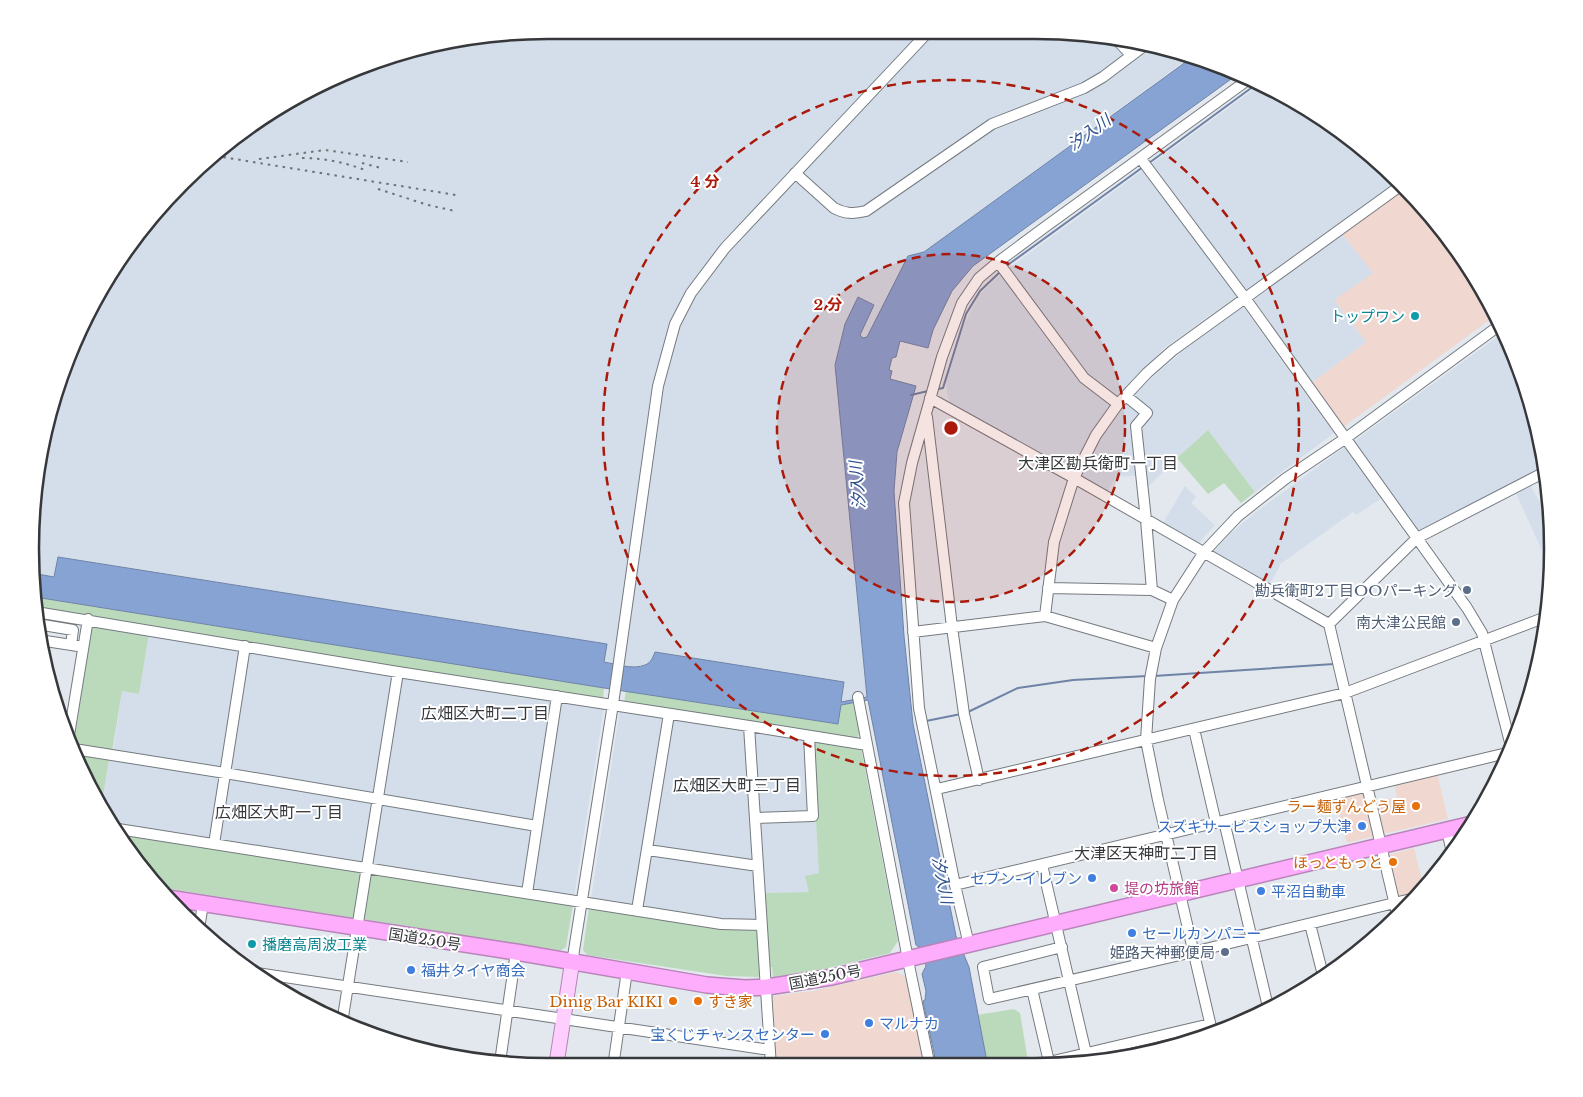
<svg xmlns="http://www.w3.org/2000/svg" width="1583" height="1097" viewBox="0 0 1583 1097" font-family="'Libre Baskerville','Noto Sans JP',serif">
<rect width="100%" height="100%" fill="#e2e8ee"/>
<path fill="#f0d7d0" d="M1406 188 1466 261 1495 316 1342 428 1310 384 1366 342 1334 300 1372 273 1342 234Z
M1437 773 1448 819 1383 834 1375 802 1397 797 1394 784Z
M1360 792 1364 794 1375 836 1347 843 1335 798Z
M1414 848 1424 888 1421 891 1401 896 1398 895 1388 855Z
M896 972 909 978 928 1067H777L773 996 813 991Z"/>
<path fill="#d3deea" d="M549 30H1035L1135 40 1193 55 924 252 908 256 867 337 863 338 860 335 874 305 858 297 845 324 835 365 867 697 841 702 844 682 651 660 646 665 632 667 604 662 606 644 58 557 54 577 32 573 30 549 34 481 70 350 117 261 158 207 261 117 350 70 414 48Z
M1261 84 1294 99 1399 180 1164 348 1107 408 1074 466 1063 467 950 403 947 393 946 381 964 325 979 295 1002 273Z
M1342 234 1373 273 1334 300 1366 342 1310 384 1251 303 1253 299Z
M1243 307 1334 433 1255 492 1208 430 1177 458 1145 490 1143 475 1116 477 1107 492 1084 479 1082 474 1097 443 1129 400 1158 372 1187 348Z
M1504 332 1514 350 1543 448 1545 468 1420 530 1416 529 1353 442Z
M1346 446 1382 498 1356 515 1353 512 1279 565 1280 566 1269 585 1213 552 1231 533 1256 512Z
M1529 483 1543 508 1549 506 1553 550 1543 553 1515 491Z
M1185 486 1196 497 1191 503 1215 525 1198 544 1163 523Z
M149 634 604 707 574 897 109 822 101 808 109 760H112L122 691 139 694Z
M620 709 746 730 757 917 755 921 720 920 591 899Z
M757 731 811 739 819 873 809 892 765 893 754 735Z"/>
<path fill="#bbdabc" d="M1208 430 1255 492 1241 503 1224 483 1208 494 1177 458Z
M35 597 604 688 603 700 36 610Z
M92 625 149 634 139 694 122 691 112 752 76 746 74 742Z
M626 691 837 724 841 705 855 703 861 732 855 740 624 702Z
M811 739 861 748 898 941 890 953 820 970 773 977 772 967H769L765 893 809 892 805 876 819 873Z
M76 755 109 760 101 808 84 778Z
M115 832 359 871 361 874 354 918 159 887Z
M373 873 573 904 566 947 560 951 363 919 370 876Z
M589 907 715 927 755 930 758 933 761 977 726 976 587 955 583 950Z
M1014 1009 1020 1013 1029 1067H988L977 1015Z"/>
<path fill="#87a3d4" stroke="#6f83a6" d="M1194 56 1238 74 973 266 952 291 933 330 928 348 900 341 896 357 892 358 889 370 892 371 890 379 916 386 897 452 894 491 904 636 913 724 956 936 969 967 988 1067H937L923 1001 925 1000 926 991 922 974 926 966 921 948 916 945 868 700 841 705 838 724 604 688 35 597 32 573 54 577 58 557 607 644 604 662C616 664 633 670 645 665 651 663 653 657 655 652L844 682 841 702 867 697 835 365 845 324 858 297 874 305 860 335 863 338 867 337 908 256 924 252Z"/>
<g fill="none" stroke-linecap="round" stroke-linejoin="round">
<path stroke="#6f83a6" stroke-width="2" d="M1149 163 1258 83
M1005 267 1143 167
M938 389 943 388 966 314 980 291 1000 272
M911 395 928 391
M1154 676 1334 664
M968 712 1018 688 1073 680 1147 676
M926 721 961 714"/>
<g stroke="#757a7f" stroke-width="12">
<path id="minor" d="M1115 38 1131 55
M1141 159 1245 298 1467 608 1482 633 1484 641 1512 750
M795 173 834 208C845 214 854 214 866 211L992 124 1084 88 1103 77 1148 43
M998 262 1084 378 1118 404
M1126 396 1147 413 1136 426 1146 520 1152 590
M930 398 1074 478 1329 624 1398 918
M927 417 952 627 964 714 979 780
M1048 588 1152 590 1173 600
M36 612 398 672 749 726 867 745
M1045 616 1054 542 1074 478 1096 435 1118 404 1147 373 1172 351 1403 184
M37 624 73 630 71 645
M1329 624 1417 538 1545 472
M913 632 1045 616 1156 648
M39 640 78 646
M858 697 910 970 930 1067
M749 726 771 1067
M1194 729 1216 823
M69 735 88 619
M74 749 225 773 537 826
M937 789 1345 693 1546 617
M756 818 813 816 809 736
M1224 821 1269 1011
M112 828 721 924 762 925
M1447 830 1452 853
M214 844 245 646
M648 850 758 866
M1042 865 1088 1062
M955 885 1511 752
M527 893 557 696
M637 910 669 714
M1310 924 1324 979
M199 929 203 904
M969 945 955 885 919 708 904 503 912 463 942 357 962 303 979 278 998 262 1045 227 1249 79
M1062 947 983 967 989 999 1193 952 1415 898
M572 963 613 704 658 386 675 324 691 293 725 248 930 30
M251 972 770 1050
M1032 989 1049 1062 1048 1066
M342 1023 398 672
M1212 1031 1158 800 1146 740 1150 679 1156 648 1173 600 1204 552 1238 516 1285 479 1346 438 1500 325
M500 1062 516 952
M1049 1062 1210 1024
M613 1067 627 971"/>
</g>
<g stroke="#b884b9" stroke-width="16">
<path id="major" d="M556 1067 572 963"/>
</g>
<g stroke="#b884b9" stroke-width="18">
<path id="highway" d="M168 898 516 952 707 985 745 988 767 987 832 977 1472 824"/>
</g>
<use href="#minor" stroke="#fff" stroke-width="10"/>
<use href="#major" stroke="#fecefe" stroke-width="14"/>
<use href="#highway" stroke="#feadfd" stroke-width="15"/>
<path stroke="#6e7175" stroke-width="2" stroke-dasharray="2.5 5" stroke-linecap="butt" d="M216 156 456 195
M302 158C326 158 346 163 368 171
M259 159 325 150 408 162
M362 163 381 168
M378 189 428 205 455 211"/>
</g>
<circle cx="951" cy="428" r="174" fill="#aa1909" fill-opacity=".12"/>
<g fill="none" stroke="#aa1909" stroke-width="2.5" stroke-dasharray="9 6">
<circle cx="951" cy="428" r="174"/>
<circle cx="951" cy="428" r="348"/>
</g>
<g fill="#0f9aa8" stroke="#fff" stroke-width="2">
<circle cx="1415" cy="316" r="5"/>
<circle cx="252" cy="944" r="5"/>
</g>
<g fill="#5c6f8a" stroke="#fff" stroke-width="2">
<circle cx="1467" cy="590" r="5"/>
<circle cx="1456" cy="622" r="5"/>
<circle cx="1225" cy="952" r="5"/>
</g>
<g fill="#e8710a" stroke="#fff" stroke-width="2">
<circle cx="1416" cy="806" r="5"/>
<circle cx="1393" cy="862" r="5"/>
<circle cx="673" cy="1001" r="5"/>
<circle cx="698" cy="1001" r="5"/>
</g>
<g fill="#3f7fe0" stroke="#fff" stroke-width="2">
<circle cx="1362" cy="826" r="5"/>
<circle cx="1092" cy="878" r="5"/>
<circle cx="1261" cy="891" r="5"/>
<circle cx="1132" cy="933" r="5"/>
<circle cx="411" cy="970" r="5"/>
<circle cx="869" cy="1023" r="5"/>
<circle cx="825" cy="1034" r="5"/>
</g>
<circle fill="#d1479c" stroke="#fff" stroke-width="2" cx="1114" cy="888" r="5"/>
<g text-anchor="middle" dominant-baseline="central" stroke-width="4" stroke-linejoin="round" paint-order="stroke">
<g font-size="15" fill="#0d838f" stroke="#fff" text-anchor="end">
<text x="1405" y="316">トップワン</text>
<text x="262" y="944" text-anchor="start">播磨高周波工業</text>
</g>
<g font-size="15" fill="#4e5e75" stroke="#fff" text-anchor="end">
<text x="1457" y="590">勘兵衛町2丁目OOパーキング</text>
<text x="1446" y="622">南大津公民館</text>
<text x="1215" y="952">姫路天神郵便局</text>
</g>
<g font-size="15" fill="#c56008" stroke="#fff" text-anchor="end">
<text x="1406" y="806">ラー麺ずんどう屋</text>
<text x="1383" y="862">ほっともっと</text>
<text x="663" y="1001">Dinig Bar KIKI</text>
<text x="708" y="1001" text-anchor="start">すき家</text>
</g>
<g font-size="15" fill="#366cbe" stroke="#fff" text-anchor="start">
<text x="1352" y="826" text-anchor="end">スズキサービスショップ大津</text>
<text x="1082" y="878" text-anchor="end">セブン-イレブン</text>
<text x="1271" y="891">平沼自動車</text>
<text x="1142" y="933">セールカンパニー</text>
<text x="421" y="970">福井タイヤ商会</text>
<text x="879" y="1023">マルナカ</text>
<text x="815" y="1034" text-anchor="end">宝くじチャンスセンター</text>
</g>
<g font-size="15" fill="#b23c85" stroke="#fff" text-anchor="start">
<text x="1124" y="888">堤の坊旅館</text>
</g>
<g font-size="15" fill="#36383b" stroke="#fff">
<text transform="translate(425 939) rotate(9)">国道250号</text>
<text transform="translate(825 977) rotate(-11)">国道250号</text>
</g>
<g font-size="16" font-style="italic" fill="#2f518e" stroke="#fff">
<text transform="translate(1089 132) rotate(-36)">汐入川</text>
<text transform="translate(857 485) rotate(-95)">汐入川</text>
<text transform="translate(943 880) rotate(78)">汐入川</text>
</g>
<g font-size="16" fill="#36383b" stroke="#fff">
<text x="1098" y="463">大津区勘兵衛町一丁目</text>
<text x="485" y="713">広畑区大町二丁目</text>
<text x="737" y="785">広畑区大町三丁目</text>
<text x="279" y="812">広畑区大町一丁目</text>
<text x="1146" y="853">大津区天神町二丁目</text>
</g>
</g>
<path d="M0 0H1583V1097H0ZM548 39H1035A509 509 0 0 1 1544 548V549A509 509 0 0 1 1035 1058H548A509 509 0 0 1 39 549V548A509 509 0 0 1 548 39Z" fill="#fff" fill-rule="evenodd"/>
<path fill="none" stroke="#36383b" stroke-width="2.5" d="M548 39H1035A509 509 0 0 1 1544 548V549A509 509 0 0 1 1035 1058H548A509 509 0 0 1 39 549V548A509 509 0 0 1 548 39Z"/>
<circle cx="951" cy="428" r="8" fill="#aa1909" stroke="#fff" stroke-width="2.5"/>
<g font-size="15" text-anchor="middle" font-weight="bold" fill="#aa1909" stroke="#fff" stroke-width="4" stroke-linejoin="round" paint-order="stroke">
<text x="705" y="187">4 分</text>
<text x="828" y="310">2 分</text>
</g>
</svg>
